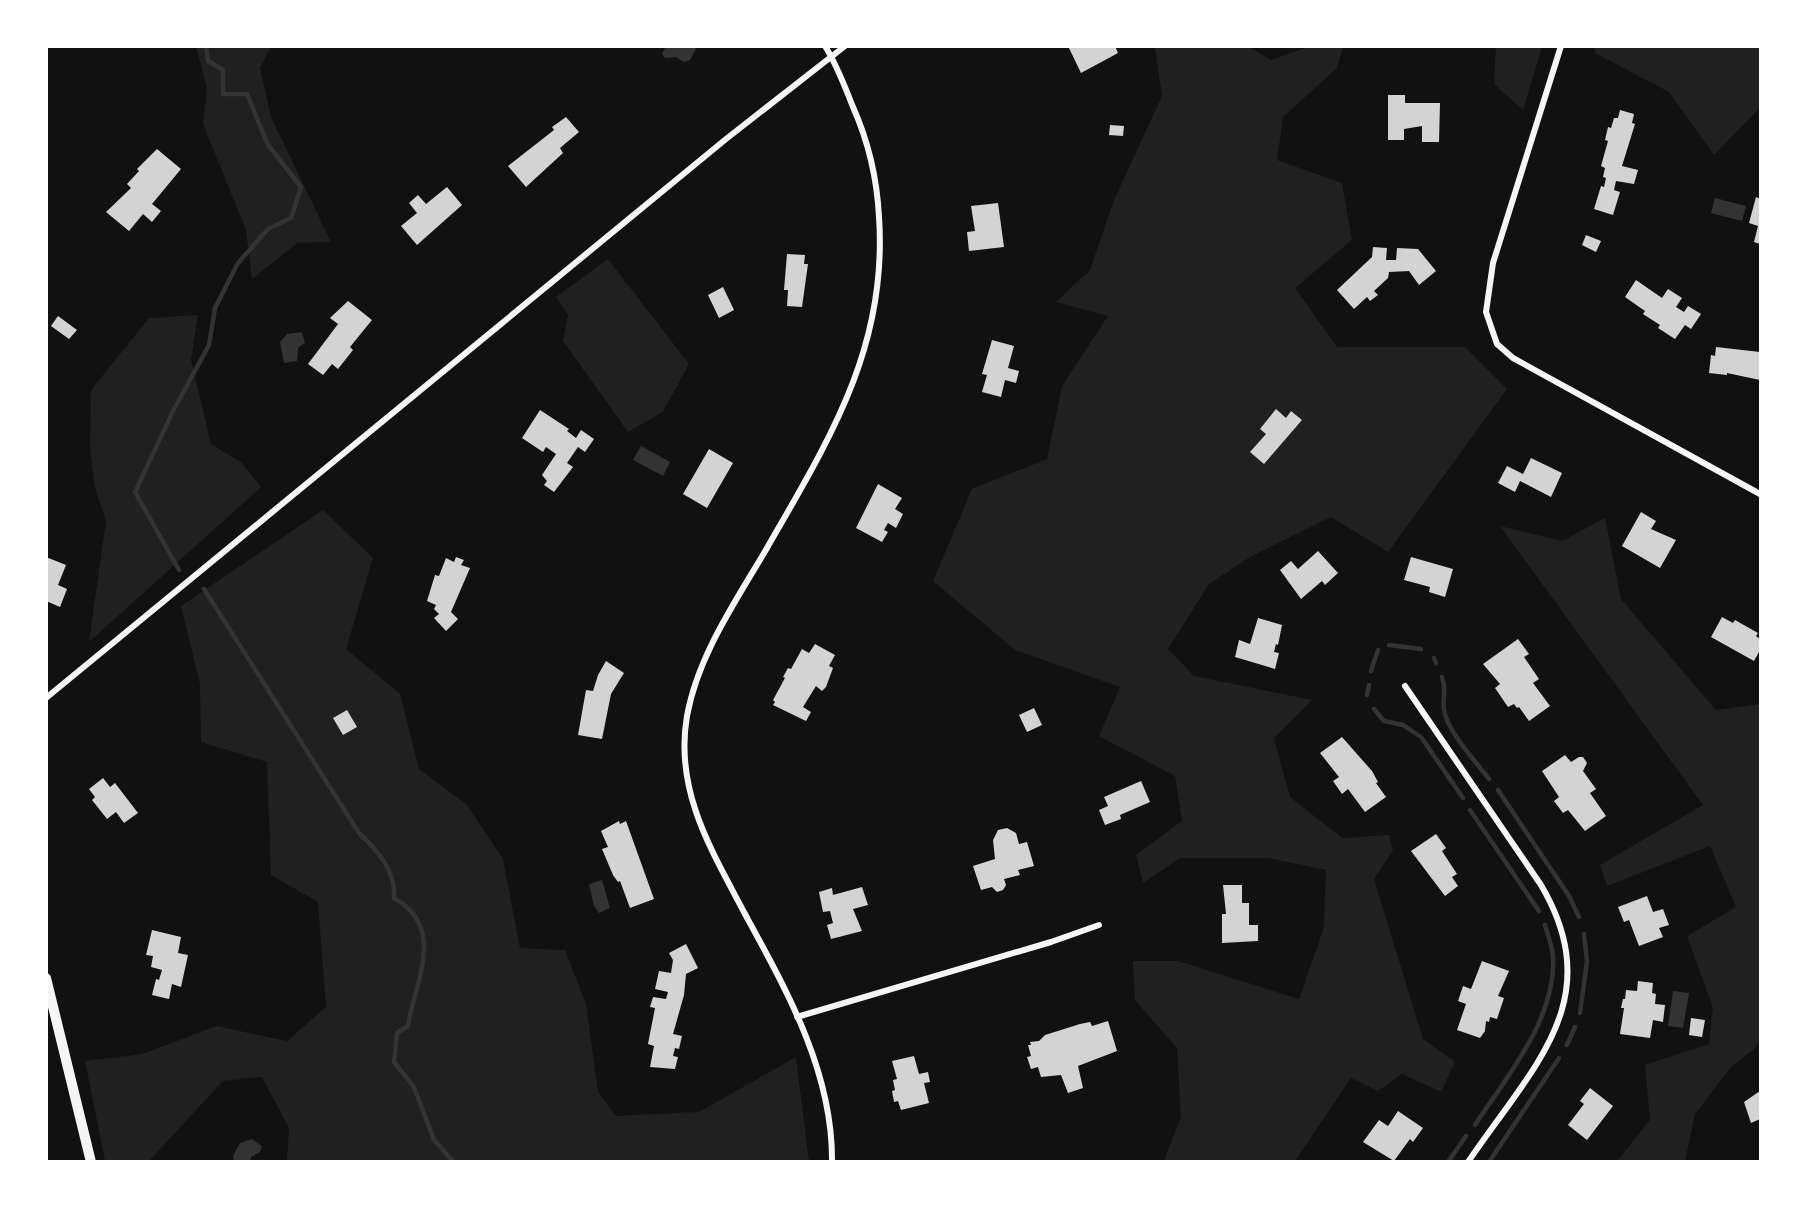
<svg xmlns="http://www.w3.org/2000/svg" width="1807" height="1208" viewBox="0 0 1807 1208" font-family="Roboto,sans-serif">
<rect width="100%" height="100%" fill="#111"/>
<path fill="#202020" d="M196 47H271L260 68 271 117 331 242 297 243 252 279 246 230 203 124 207 88Z
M1155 47H1249L1271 60 1308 47H1343L1337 68 1283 117 1277 160 1342 183 1352 240 1295 288 1337 347H1465L1507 389 1388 552 1331 517 1250 557 1209 584 1168 649 1194 676 1312 700 1274 738 1290 797 1342 838 1389 835 1393 850 1374 879 1423 1039 1455 1062 1441 1092 1402 1074 1378 1091 1351 1078 1295 1161H1164L1181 1117 1177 1048 1135 1000 1133 961H1178L1299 999 1324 927 1326 870 1269 858H1180L1143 883 1136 855 1182 821 1175 776 1099 736 1120 687 1015 650 933 581 972 489 1047 459 1062 386 1108 316 1056 302 1090 270 1114 200 1162 96Z
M1496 47H1542L1523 110 1494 84Z
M1594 47H1760V108L1714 155 1669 92 1595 53Z
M608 259 689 364 663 412 628 432 563 341 568 315 556 297Z
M198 315 191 360 211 444 242 463 261 487 89 642 106 521 95 488 90 448 91 390 149 318Z
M323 510 373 558 346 649 400 694 419 769 467 805 503 859 520 948 565 950 586 1004 598 1092 616 1116 699 1112 796 1057 809 1161H287L289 1128 262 1077 223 1081 149 1161H105L85 1061 143 1054 216 1026 287 1041 326 1007 318 902 271 875 267 762 201 742 200 684 181 606Z
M1605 518 1621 599 1716 710 1760 704V1044L1731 1067 1695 1114 1685 1161H1617L1650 1120 1645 1065 1709 1044 1713 1008 1687 936 1736 907 1710 846 1607 886 1600 865 1703 805 1500 526 1562 541Z"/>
<path fill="#333" d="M666 46 694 47 696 49 690 60 684 62 676 57 665 58 662 54Z
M1715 198 1746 206 1742 221 1711 213Z
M302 332 305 343 298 348 297 361 284 363 280 342 287 334Z
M641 446 670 462 663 476 633 460Z
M602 880 610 908 599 913 594 906 589 884Z
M1673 991 1689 993 1683 1028 1668 1026Z
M252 1139 262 1146 260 1152 251 1157 250 1161H234L233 1156 240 1143Z"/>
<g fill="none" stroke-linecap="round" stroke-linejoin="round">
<path stroke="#333" stroke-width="4.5" d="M179 570 135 492 173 411 209 345 215 308 238 263 268 229 291 218 301 187 268 145 247 94H223V70L208 61 206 46
M204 589 359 833C378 851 396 871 394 898 447 928 415 981 408 1026L397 1033 394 1062 414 1087 434 1140 454 1162
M1389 645 1421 649
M1434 658 1436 663
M1371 671 1378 650
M1442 677C1447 693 1442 698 1444 710 1447 731 1476 762 1489 779
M1367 695 1369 685
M1374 709 1384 721 1403 725 1421 737 1463 798
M1498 790 1569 896 1579 917
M1470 810 1539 911
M1580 1013 1587 961 1584 934
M1567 1045 1575 1027
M1475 1125C1507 1076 1557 1018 1553 956 1552 946 1548 935 1545 925
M1448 1162 1466 1136
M1489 1162 1559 1058"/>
</g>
<path fill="#d3d3d3" d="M1068 46H1115L1118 53 1081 73Z
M1388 95H1405V103H1440L1439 142H1422V126L1404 129V140H1388Z
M1620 110 1634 114 1632 123 1635 124 1622 166 1638 170 1634 184 1616 181 1614 190 1620 192 1613 215 1594 209 1601 186 1604 187 1606 178 1603 177 1605 168 1601 166 1608 141 1605 140 1608 127 1611 128 1614 118H1618Z
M566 117 579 132 560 148 563 153 526 187 508 166 554 130 552 127Z
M1110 125 1124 126 1123 136 1109 135Z
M157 149 181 169 152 204 161 211 152 222 143 214 129 231 106 212 131 188 127 184 139 171 137 169Z
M447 187 462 205 417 245 401 226 417 213 409 203 418 195 426 204Z
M1756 197 1760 199V244L1754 242 1758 226 1749 223Z
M998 203 1004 247 969 251 967 232 975 231 971 206Z
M1586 235 1601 241 1596 252 1582 245Z
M1373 247 1387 248 1386 260H1396L1397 248 1418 249 1436 271 1419 285 1409 271 1389 272 1388 278 1374 291 1378 295 1370 301 1367 297 1354 309 1337 290 1372 257Z
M787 254 805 255 804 264H808L802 307 787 306 788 290H784Z
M1636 280 1662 298 1668 289 1682 298 1676 307 1684 312 1688 306 1701 314 1691 329 1685 325 1675 339 1658 328 1660 325 1643 314 1645 311 1625 297Z
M723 287 734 310 719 318 708 295Z
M348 301 372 320 350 347 353 350 338 369 332 364 323 375 308 364 338 324 330 318Z
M58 316 77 330 69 339 51 326Z
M992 340 1014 346 1008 368 1019 371 1016 383 1005 380 1001 397 982 392 987 375 982 374Z
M1716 347 1760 352V380L1727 373V375L1709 373 1711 355 1715 356Z
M1276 409 1286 418 1291 411 1302 420 1264 464 1250 452 1266 434 1260 429Z
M540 410 569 429 567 431 576 438 581 430 594 439 585 452 578 447 567 463 573 467 554 492 544 485 547 481 542 475 556 454 546 447 543 452 522 438Z
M709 449 733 463 707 508 683 494Z
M1531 458 1562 473 1551 497 1520 481 1515 492 1498 483 1507 466 1523 474Z
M878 484 902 498 895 509 903 514 896 528 888 523 884 530 888 532 882 542 856 528Z
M1641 512 1656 521 1651 529 1676 540 1660 568 1622 546Z
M1318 551 1338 573 1325 585 1322 581 1301 599 1280 570 1291 561 1298 569Z
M46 557 66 565 58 585 67 589 60 607 46 601Z
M456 557 464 560 461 565 470 568 451 612 458 619 446 631 434 618 439 614 434 609 436 605 427 601 435 575 439 576 446 558 454 562Z
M1411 557 1453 569 1445 597 1429 592 1430 587 1404 580Z
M1722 617 1733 623 1735 620 1758 633 1756 636 1760 639V650L1754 661 1711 637Z
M1258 618 1282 625 1278 645 1276 644 1274 652 1279 653 1275 669 1235 657 1239 640 1250 644Z
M1518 639 1529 654 1524 657 1539 679 1533 683 1550 706 1529 721 1519 707 1517 708 1514 704 1508 707 1495 688 1500 684 1483 664Z
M815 644 835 655 829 666 833 668 826 687 822 691 816 686 803 707 811 712 806 721 773 705 775 702 773 700 785 678 783 677 788 668 791 669 802 649 809 653Z
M606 661 624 673 611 694 602 739 578 735 586 690 593 691 598 675Z
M1034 708 1042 725 1027 732 1019 715Z
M347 710 357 727 343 735 333 718Z
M1342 737 1372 771 1378 782 1376 783 1386 797 1365 812 1348 789 1342 794 1333 781 1339 777 1320 753Z
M1565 755 1571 762 1579 757H1583L1587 763 1583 771 1596 789 1590 793 1606 816 1585 831 1568 810 1563 813 1554 801 1559 797 1542 771Z
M103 778 110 787 115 783 138 813 124 823 116 812 107 819 92 800 95 797 89 789Z
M1141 781 1150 802 1120 815 1121 819 1105 825 1099 810 1108 806 1104 797Z
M619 821 620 824 626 821 654 899 630 908 620 881 618 882 613 875 602 849 608 847 601 831Z
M1007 828 1016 833 1019 844 1027 842 1034 866 1018 870 1020 875 1004 879 1006 885 1003 890 997 892 992 887 981 890 973 866 995 859 993 840 998 830Z
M1436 834 1446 848 1442 851 1457 874 1452 877 1458 886 1445 896 1411 851Z
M1223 885H1242V903H1249V925H1258V941L1222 943V914H1226Z
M862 887 868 905 853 909 862 931 831 939 827 925 833 923 830 911 823 912 819 892 832 888 833 895Z
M1647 896 1653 912 1663 909 1669 925 1659 928 1663 937 1639 946 1629 920 1624 922 1618 907Z
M152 930 181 937 178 953 188 955 181 987 172 984 169 999 152 995 156 979 159 980 162 970 151 967 153 956 146 955Z
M686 944 698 968 686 974 684 995 673 1034 682 1036 679 1049 675 1048 673 1056 678 1057 675 1069 650 1067 654 1046 648 1044 655 1008 650 1007 653 997 666 999 668 992 655 989 659 971 671 973 673 960 669 953Z
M1482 961 1509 971 1498 996 1504 998 1497 1019 1490 1017 1489 1022 1486 1021 1485 1031 1480 1038 1457 1030 1466 1004 1458 1001 1463 986 1471 989Z
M1638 981 1653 983 1652 993 1656 994 1655 1004 1665 1005 1663 1022 1653 1020 1650 1038 1620 1034 1624 1008H1621L1623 999H1625L1626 990 1637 991Z
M1691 1018 1705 1020 1702 1037 1689 1035Z
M1108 1021 1117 1051 1078 1066 1083 1088 1068 1093 1061 1075 1041 1077 1038 1067 1031 1069 1027 1057 1031 1056 1028 1045H1031L1030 1042 1039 1041 1045 1035 1080 1024 1090 1022 1092 1026Z
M914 1056 919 1074 928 1072 930 1082 924 1083 929 1103 901 1110 898 1101 894 1102 892 1091 895 1090 893 1080 897 1079 892 1061Z
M1590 1088 1613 1106 1587 1140 1568 1125 1584 1104 1580 1101Z
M1760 1091V1119L1751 1123 1744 1102Z
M1398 1111 1423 1128 1413 1142 1410 1139 1394 1161 1363 1142 1379 1120 1388 1126Z"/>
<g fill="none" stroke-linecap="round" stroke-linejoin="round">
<path stroke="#f5f5f5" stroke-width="6" d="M825 46C837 65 845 87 853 107 869 143 877 178 879 217 888 347 829 440 767 548 736 601 698 655 687 716 674 791 712 851 745 914 787 991 833 1072 832 1162
M1561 46 1493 263 1486 312 1497 344 1513 358 1760 494
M1405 686 1541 885C1609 1001 1532 1067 1468 1162
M46 698 726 139 845 46
M797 1017 1051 942 1099 925"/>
<path stroke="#f5f5f5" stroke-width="10" d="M46 978 91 1162"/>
</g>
<rect width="1807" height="1208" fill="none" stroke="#ffffff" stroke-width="96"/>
</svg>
